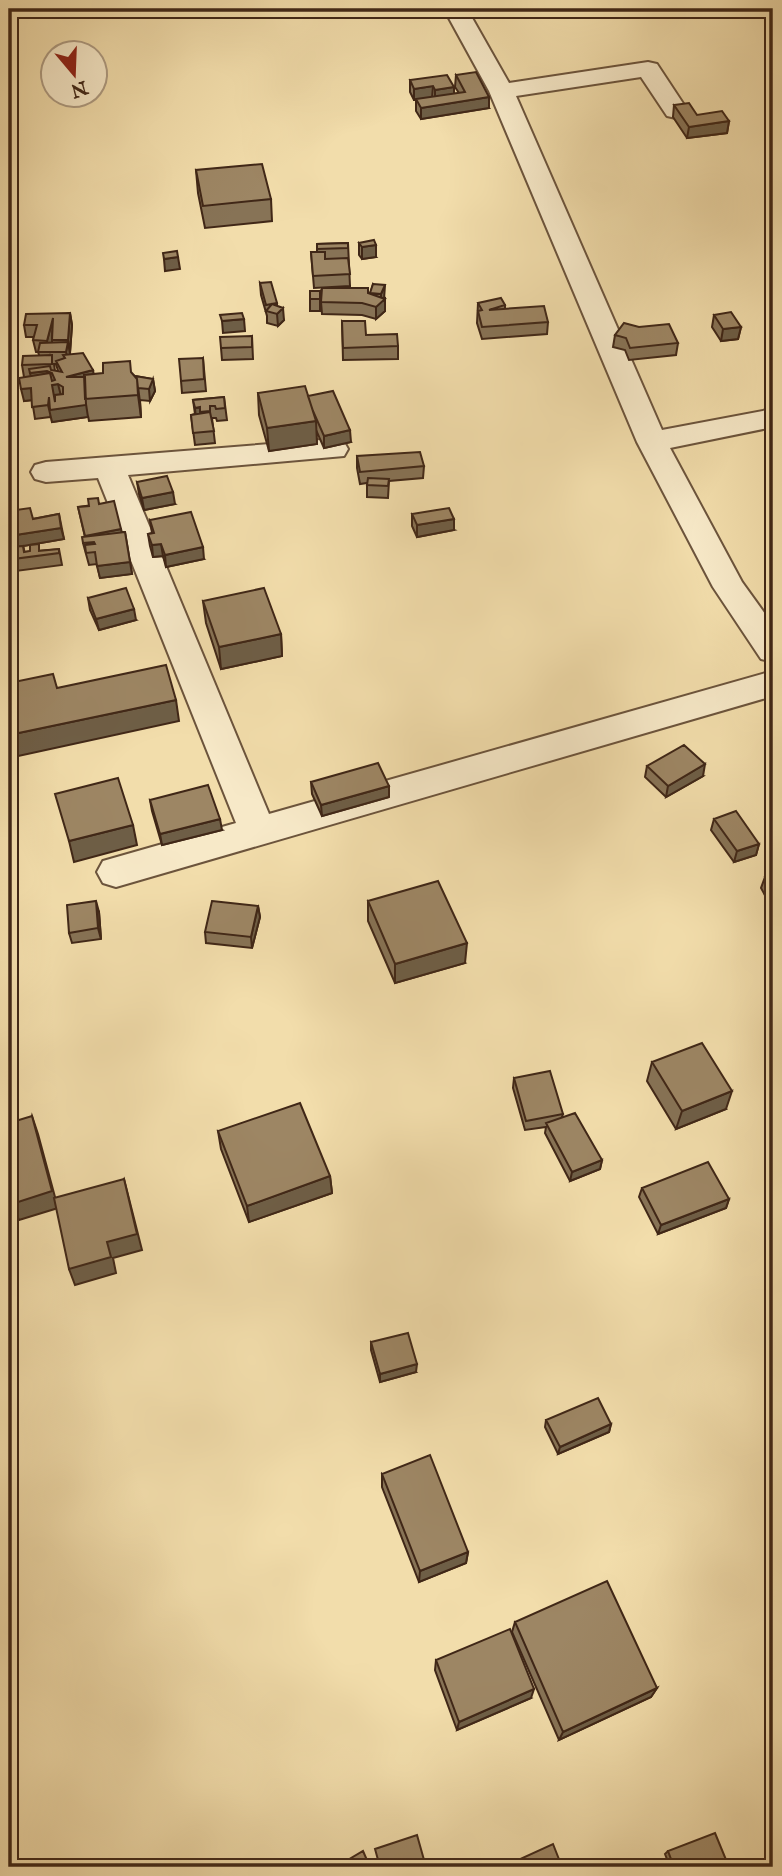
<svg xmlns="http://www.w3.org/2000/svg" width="782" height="1876" viewBox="0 0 782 1876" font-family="'IM FELL English',serif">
<rect width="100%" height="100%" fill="#f2ddab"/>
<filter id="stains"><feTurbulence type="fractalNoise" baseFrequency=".00286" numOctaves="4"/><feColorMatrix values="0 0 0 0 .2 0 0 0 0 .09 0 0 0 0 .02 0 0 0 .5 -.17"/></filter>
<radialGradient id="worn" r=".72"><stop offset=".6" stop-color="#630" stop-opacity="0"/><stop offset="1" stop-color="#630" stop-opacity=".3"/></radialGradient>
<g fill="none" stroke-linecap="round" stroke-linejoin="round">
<g stroke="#6c543c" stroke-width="4">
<path id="street" d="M444 9H467L509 83 648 62 657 64 688 111 685 116 676 118 667 116 641 77 516 96 662 430 773 409V427L670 448 742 582 773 625V662L761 659 713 587 637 442 489 91Z
M333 439 344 442 348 449 344 456 128 475 269 814 773 671V696L116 887 103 883 97 872 103 861 236 823 98 478 46 482 35 479 31 472 35 465 46 462Z"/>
</g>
<use href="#street" fill="#f7e9c8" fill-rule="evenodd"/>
</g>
<path fill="#877356" stroke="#402717" stroke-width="2" fill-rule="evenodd" d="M456 75 489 108 421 119 416 111V100H414L410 92V80L454 87V94L459 93 455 87Z
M674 105 697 115 729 121 727 133 687 138 673 117Z
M196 170 271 199 272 221 205 228 198 193Z
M348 243 350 286 314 288 311 252H317V244Z
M359 243 376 257 362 259 359 255Z
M260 283 277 303V306L284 320 278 326 267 323V316L261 295Z
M373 284 385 299V311L376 319 362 315 322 314 321 302 370 294Z
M320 291V311H310V299Z
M478 303 505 305V309L548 322 547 334 482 339 477 323Z
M70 313 72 325 70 354 93 374H132L135 376 153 379 155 391 150 401 140 400 141 417 89 421 88 416V417L52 422 51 415 50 417 35 419 32 400 24 401V377L22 365 39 355 38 352H36L33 340 34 337H26L24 325ZM54 364H56L58 371H55Z
M714 315 741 327 738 339 721 341 712 327Z
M342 321 366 335 398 346V359L343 360Z
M615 335 678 343 676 355 629 360 625 350 613 347Z
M252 336 253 359 222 360 221 348Z
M203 358 206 391 182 393 181 381Z
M9 365 14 377 15 405 9 406Z
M258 393 308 396 351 442 324 448 316 430 317 444 269 451 259 415Z
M224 397 227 420 217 421 216 418H212L215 443 195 445 191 415 195 414 193 400Z
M357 456 424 466 423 478 389 481 388 498 367 497V483L360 484 357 468Z
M137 482 175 504 144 510 139 494Z
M99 504 122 532H125L132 574 100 578 97 564 89 565 83 543 85 537 78 507Z
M59 514 64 539 23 546 24 552 59 549 62 565 16 571 13 559 12 548H11L33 519Z
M412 514 454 530 417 537 412 526Z
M150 520 204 559 166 567 163 556 153 557 150 546 148 534 152 533Z
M9 557 12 570 13 592 9 593Z
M88 598 136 620 99 630 90 610Z
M203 601 281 634 282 656 221 669 206 623Z
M647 766 703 776 666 797 645 777Z
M311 782 389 797 322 816 312 794Z
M150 800 222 830 162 845 152 811Z
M714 819 759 844 756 855 734 862 711 830Z
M773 875V910L761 888 765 877Z
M368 901 465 963 395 983 368 921Z
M258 906 260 917 252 948 206 943 205 932Z
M99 912 101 939 72 943 69 933Z
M652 1062 726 1109 676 1129 647 1081Z
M514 1078 563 1114 562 1117 602 1160 600 1169 570 1181 545 1133 546 1127 525 1130 513 1088Z
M218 1131 330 1176 332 1193 249 1222 221 1149Z
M642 1188 729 1199 726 1208 658 1234 639 1197Z
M371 1342 416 1372 380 1382 371 1350Z
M546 1420 611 1424 609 1432 558 1454 545 1427Z
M382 1474 468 1552 466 1563 419 1582 382 1487Z
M515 1622 657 1688 651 1697 559 1740 512 1632Z
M436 1660 531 1698 457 1730 435 1670Z
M668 1851 729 1867H670L665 1854Z"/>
<path fill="#6e5e46" stroke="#402717" stroke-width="2" d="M433 86 432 98 414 100V89Z
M454 87V99L435 102V90Z
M489 97V108L421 119V108Z
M729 121 727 133 687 138 689 127Z
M376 245V257L362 259V247Z
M178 257 180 269 165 271 164 259Z
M385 285 384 300 385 299V311L376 319V307L381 302V294Z
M283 308 284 320 278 326 277 314Z
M70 313 72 325 70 352 68 340Z
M53 318 52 342 50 353 47 341Z
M244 319 245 331 223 333 222 321Z
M741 327 738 339 721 341 723 329Z
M68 342 70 354 69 364 66 352Z
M11 365 14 377 15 405 12 393Z
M93 370 95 382 66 377Z
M47 371 50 383 33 385 30 373Z
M137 379 140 402 141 417 138 395Z
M153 379 155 391 150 401 149 389Z
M58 384 61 396 86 404 88 417 52 422 48 405 49 397 52 385Z
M31 388 33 400 24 401 21 389Z
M200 407 201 419 196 420 195 408Z
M316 421 317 444 269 451 267 428Z
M350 430 351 442 324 448V436Z
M173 492 175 504 144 510 142 498Z
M454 519V530L417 537V525Z
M61 528 64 539 23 546 26 557 23 546 11 548 9 536Z
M121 529 123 541 87 543 85 536Z
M161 544 163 556 153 557 152 545Z
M203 547 204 559 166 567 165 555Z
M9 557 12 570 13 592 9 577Z
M130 562 132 574 100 578 97 566Z
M134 609 136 620 99 630 96 619Z
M281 634 282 656 221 669 219 647Z
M176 700 179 721 9 758V735Z
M705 764 703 776 666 797 668 786Z
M389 786V797L322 816 321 805Z
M220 819 222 830 162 845 160 834Z
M133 825 137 845 74 862 69 841Z
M759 844 756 855 734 862 737 851Z
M96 901 99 912 101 939 98 928Z
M258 906 260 917 252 948 251 937Z
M467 943 465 963 395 983V964Z
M732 1091 726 1109 676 1129 682 1111Z
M32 1116 38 1134 58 1208 19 1220 12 1204Z
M602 1160 600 1169 570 1181 572 1172Z
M330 1176 332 1193 249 1222 247 1206Z
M124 1179 142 1250 113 1258 116 1273 75 1285 69 1269Z
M729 1199 726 1208 658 1234 661 1225Z
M417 1364 416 1372 380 1382V1374Z
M611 1424 609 1432 558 1454 560 1447Z
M468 1552 466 1563 419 1582 420 1571Z
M657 1688 651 1697 559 1740 563 1732Z
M534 1689 531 1698 457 1730 459 1722Z"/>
<path fill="#9d8664" stroke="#402717" stroke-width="2" fill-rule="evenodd" d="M476 72 489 97 421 108 416 99 465 92 456 75Z
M447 75 454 87 435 90 433 86 414 89 410 80Z
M689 103 697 115 722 111 729 121 689 127 674 105Z
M262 164 271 199 203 206 196 170Z
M374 240 376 245 362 247 359 243Z
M348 243V248L317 249V244Z
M177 251 178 257 164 259 163 253Z
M311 252H325V259L348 258 350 274 313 276Z
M271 282 277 303 266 305 260 283Z
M373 284 385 285 381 294 370 293Z
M322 288H368V293L385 299 376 307 362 303 321 302Z
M310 291H320V299H310Z
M501 298 505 305 489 310 544 306 548 322 482 327 478 311 482 310 478 303Z
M272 304 283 308 277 314 266 311Z
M731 312 741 327 723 329 714 315Z
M70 313 68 340H52L53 318 47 341 33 340 37 325H24L26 314Z
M242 313 244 319 222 321 220 315Z
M342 321H365L366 335 397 334 398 346 343 348Z
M624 323 639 327 669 324 678 343 630 348 626 338 615 335Z
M252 336V347L221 348 220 337Z
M68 342 66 352H38L40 343Z
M83 353 93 370 66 377H85L86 405 50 410 49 397 48 405 32 407 31 388 21 389 19 378 50 373 52 381 55 380 52 373 47 371 30 373 29 369 50 366 51 370 62 372 56 361 65 358 63 355ZM58 384 63 387V394L55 395V402L52 385Z
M52 355V364L22 365 23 356Z
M203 358 204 379 181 381 179 359Z
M130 361 131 372 137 379 138 395 85 399 84 375 103 373V363Z
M9 365H11L12 393 9 394Z
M135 376 153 379 149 389 138 388 137 379Z
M305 386 316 421 267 428 258 393Z
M333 391 350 430 324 436 313 411 308 396Z
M224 397 225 408 216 409 215 406H210V411L200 412V407L195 408 193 400Z
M210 412 214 431 193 433 191 415Z
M420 452 424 466 360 472 357 456Z
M167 476 173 492 142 498 137 482Z
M368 478 389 479 388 486 367 485Z
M98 498 99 504 114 501 121 529 85 536 78 507 89 506 88 499Z
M30 508 33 519 59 514 61 528 9 536V511Z
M449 508 454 519 417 525 412 514Z
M191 512 203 547 165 555 161 544 152 545 148 534 154 533 150 520Z
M125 532 130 562 97 566 95 552 86 553 85 545 95 544 94 542 83 543 82 537Z
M39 544V551L59 549V553L13 559 12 547 23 546 24 552 30 551V545Z
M126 588 134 609 96 619 88 598Z
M264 588 281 634 219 647 203 601Z
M166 665 176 700 9 735V683L53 674 57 688Z
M684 745 705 764 668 786 647 766Z
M378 763 389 786 321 805 311 782Z
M118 778 133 825 69 841 55 794Z
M208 785 220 819 160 834 150 800Z
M736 811 759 844 737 851 714 819Z
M773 875V893L765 877Z
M438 881 467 943 395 964 368 901Z
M96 901 98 928 69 933 67 905Z
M212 901 258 906 251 937 205 932Z
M702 1043 732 1091 682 1111 652 1062Z
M550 1071 563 1114 526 1121 514 1078Z
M300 1103 330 1176 247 1206 218 1131Z
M575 1113 602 1160 572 1172 546 1123Z
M32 1116 52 1191 12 1204 9 1190V1123Z
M708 1162 729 1199 661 1225 642 1188Z
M124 1179 137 1234 107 1242 111 1257 69 1269 54 1198Z
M408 1333 417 1364 380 1374 371 1342Z
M598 1398 611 1424 560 1447 546 1420Z
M430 1455 468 1552 420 1571 382 1474Z
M607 1581 657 1688 563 1732 515 1622Z
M510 1629 534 1689 459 1722 436 1660Z
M715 1833 729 1867H674L668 1851Z
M417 1835 426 1867H380L375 1849Z
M553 1844 562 1867H503Z
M363 1851 370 1867H336Z"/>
<rect width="782" height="1876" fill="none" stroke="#f2ddab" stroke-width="35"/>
<rect x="10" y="10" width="761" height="1855" fill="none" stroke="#402717" stroke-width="3.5"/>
<rect x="18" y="18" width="747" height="1841" fill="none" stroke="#402717" stroke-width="2"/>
<g transform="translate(74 74) rotate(161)"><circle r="33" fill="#f7e9c8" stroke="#ae9b81" stroke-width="2"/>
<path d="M0-5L12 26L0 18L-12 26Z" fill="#8f2418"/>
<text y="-10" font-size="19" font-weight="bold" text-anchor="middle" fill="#402717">N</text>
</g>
<rect width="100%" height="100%" filter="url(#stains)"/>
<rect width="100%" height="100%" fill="url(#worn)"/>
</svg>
